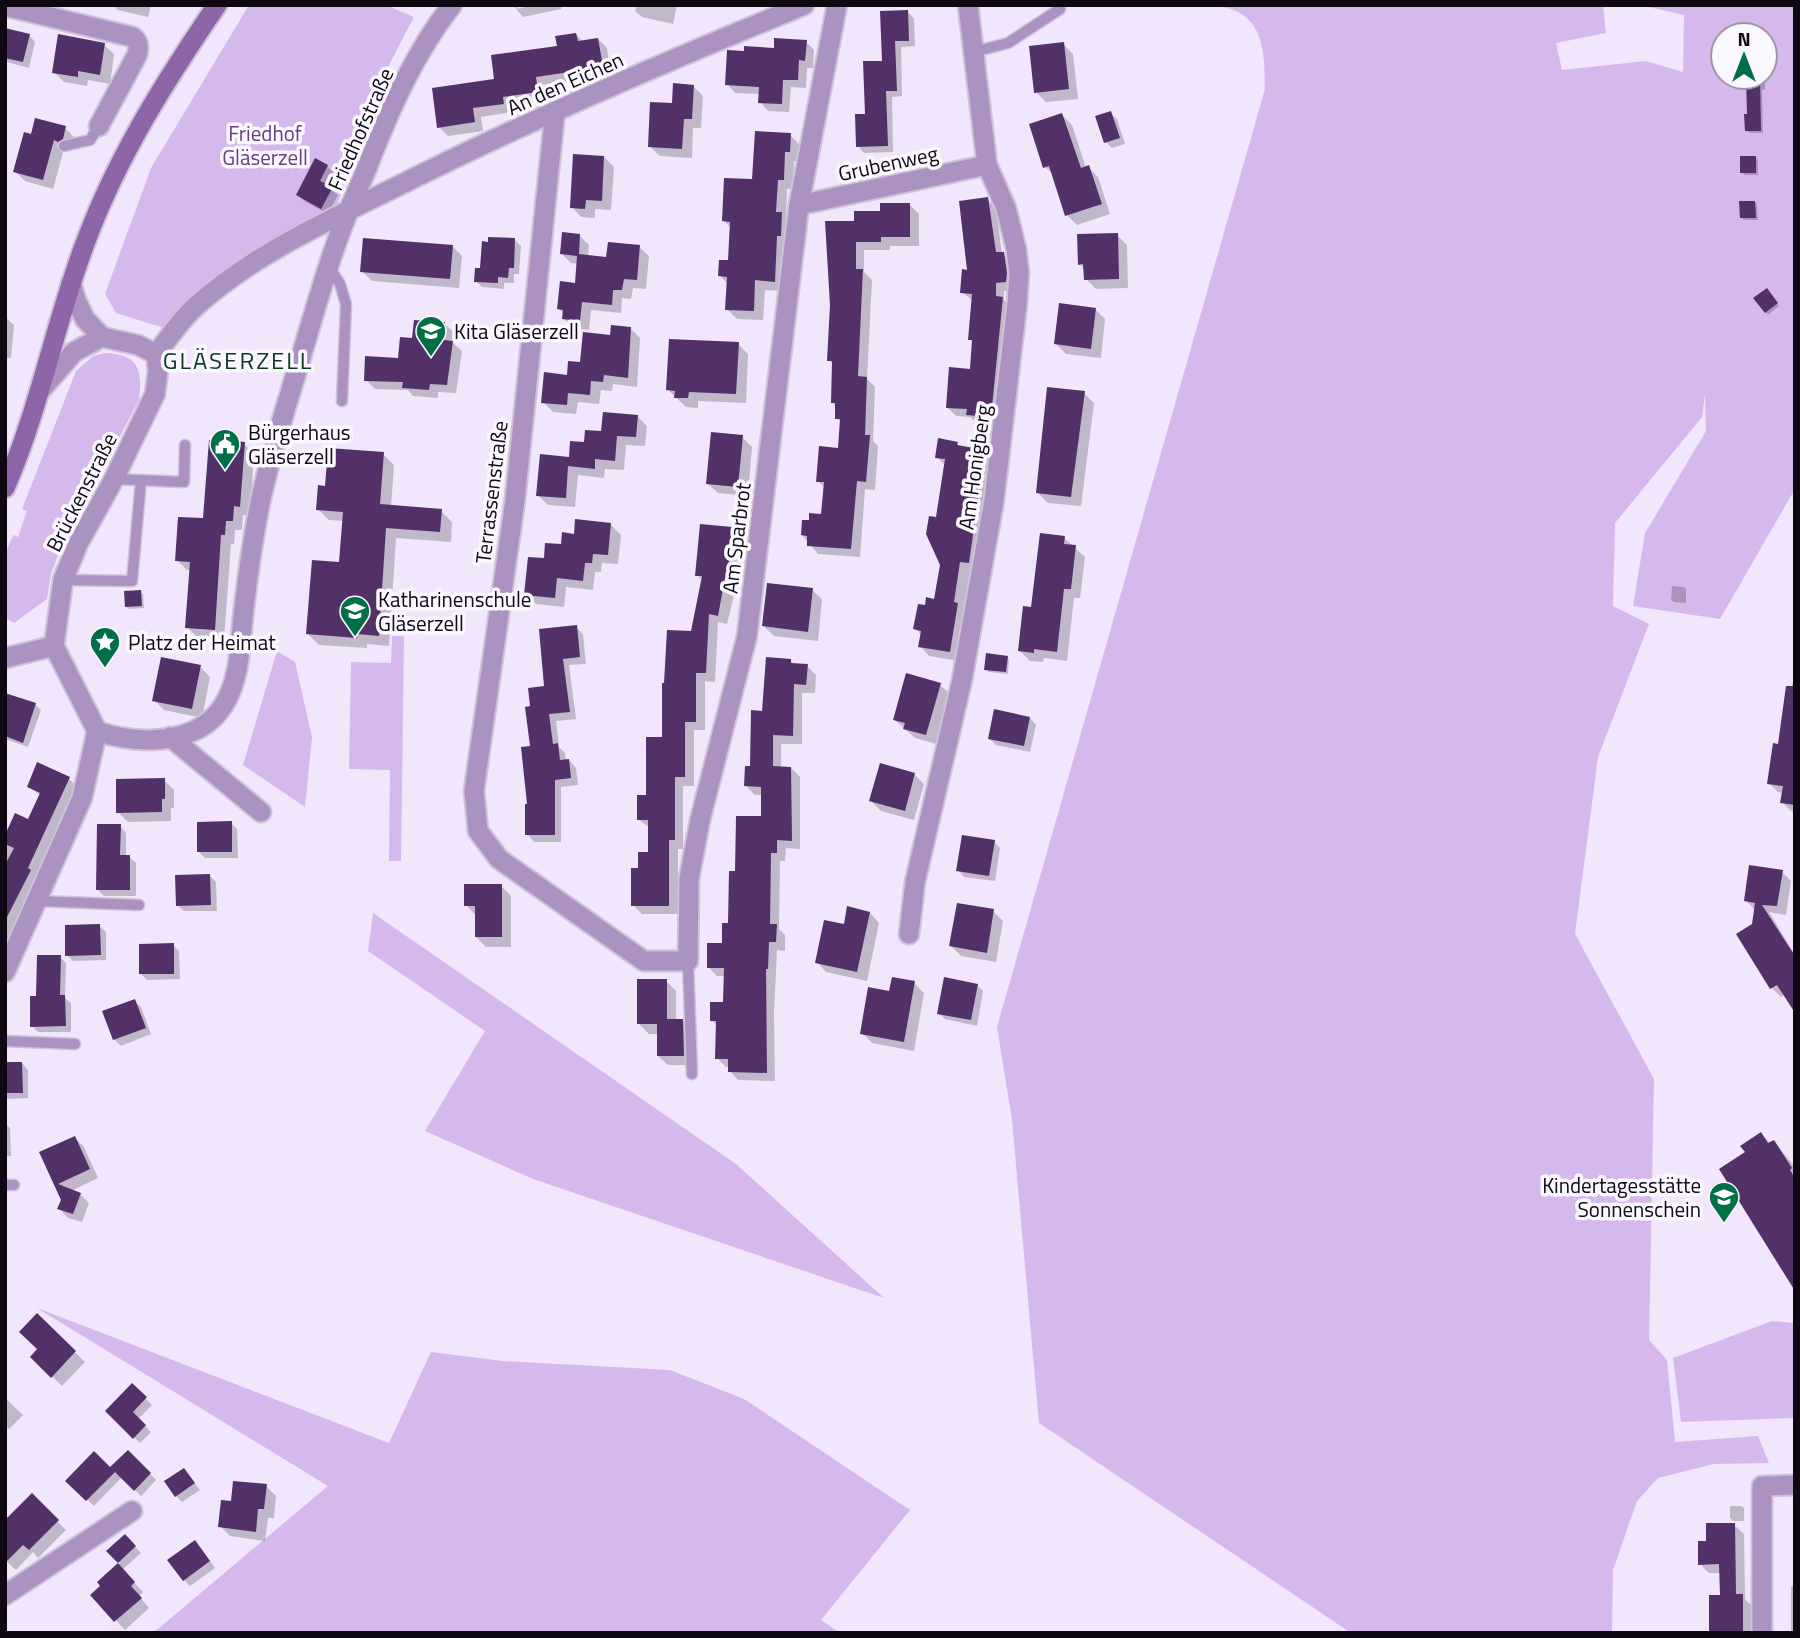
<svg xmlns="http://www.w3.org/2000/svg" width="1800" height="1638" viewBox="0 0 1800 1638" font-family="'Titillium Web',sans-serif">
<rect width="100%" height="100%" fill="#f1e6fb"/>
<path fill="#d5b9ec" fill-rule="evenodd" d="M249 5H386L414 17 367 107 338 203 294 229 183 303 164 328 116 313 105 294 151 168Z
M1174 5H1603L1606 33 1556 43 1562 70 1646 61 1683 72 1684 15 1640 5H1795V489L1720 619 1633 606 1645 533 1706 431 1705 394 1702 417 1615 523 1613 606 1649 624 1598 757 1575 934 1654 1079 1649 1340 1667 1360 1675 1442 1758 1436 1769 1463 1714 1464 1658 1478 1637 1501 1613 1570 1612 1633H1351L1039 1423 1012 1120 997 1027 1265 89C1265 50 1264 9 1213 6 1199 5 1187 9 1174 5ZM1723 35H1765V77H1723Z
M105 353C138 354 143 369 139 400L60 550 51 574 47 599 14 623 5 618V554L13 535 18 537 27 511 22 509 76 371 93 356Z
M392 636H404L401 861H389L390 770 349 769 351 662 391 663Z
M277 651 295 662 312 737 305 807 243 765Z
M373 913 736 1164 884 1298 533 1179 425 1131 485 1031 368 951Z
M37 1308 389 1443 431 1352 502 1361 670 1370 744 1399 910 1510 821 1620 840 1633H153L328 1486Z
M1772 1321 1795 1323V1418L1681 1422 1673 1358Z"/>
<path fill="#0003" d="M113 5H151L148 17 118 10Z
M513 5H518L517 9 533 5H561V9L523 17Z
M637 5H677L673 24 642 17 635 11Z
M908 12 914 19 915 46 901 47 902 96 892 97 893 152 864 153 858 146 866 115 884 63Z
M1751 31H1764L1767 34V48H1765V35H1751Z
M576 34 583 42 598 39 607 48 611 75 543 85 546 101 511 106 512 112 481 117 483 131 448 136 439 127 496 80 559 48Z
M29 35 35 42 29 68 7 62 5 36Z
M806 42 814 50 813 68H807L806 88 791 87 789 112 768 111 760 102 761 94 735 93 727 84 776 49Z
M1063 44 1073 54 1078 99 1046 102 1036 92Z
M104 45 114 54 110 84 88 80 87 86 64 82 54 72Z
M1748 77H1765V90H1762L1763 133H1749L1747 131Z
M693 86 703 96 701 128H693L692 158 660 156 650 147 674 105Z
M1110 113 1117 119 1125 144 1112 148 1106 142Z
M1062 115 1072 125 1086 168 1088 167 1098 177 1110 214 1077 225 1067 215 1054 175 1045 167Z
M65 128 75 138 72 149 69 151 64 149 53 189 25 181 15 171 32 136Z
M790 135 800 145 799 161H794L793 189H787L786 218 791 224 784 291 765 290 763 320 737 319 727 309 728 284 720 276 729 262 731 228 724 221Z
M604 157 614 167 611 210 595 209V218L581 217 572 207Z
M1755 157 1758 160V175H1744L1742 172Z
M327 166 333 172 326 186 338 195 328 214 304 201 298 195Z
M987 199 996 208 1002 254 1012 263 1014 290 1004 291V300L1011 308 999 425 977 423 970 417 956 416 947 407 971 371 973 343 970 339 973 301 962 292Z
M1755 202 1757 205 1758 220H1744L1741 217Z
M910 205 919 214V246H890V250H864V272L872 280 867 379 875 387 873 441 878 446 875 490 865 489 860 557 818 554 802 535 823 516 825 488 818 481 840 450 842 423 837 418V407L832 402 834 365 829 360 856 223Z
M1117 235 1127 245 1128 288 1096 289 1086 279 1085 270 1080 264Z
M580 236 589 245 588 256 608 259 639 247 649 256 646 289 633 288 631 299 622 298 621 313 591 310 589 330 573 328 564 319V314L559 309 576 285 578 264 571 263 562 254Z
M515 240 521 246 519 274H514V283H504V289L482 287 476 281 482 270Z
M452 246 462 256 459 288 372 281 362 271Z
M1769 293 1779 306 1768 315 1766 312Z
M1095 309 1105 319 1101 358 1066 354 1056 344Z
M5 317 14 325 11 358H5Z
M445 324 454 333 453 343 462 351 456 393 438 392V398L413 396 408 390 375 389 366 380 400 360 414 340Z
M630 328 640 338 637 387 613 384 612 391 601 390 599 404 578 402 576 414 553 412 543 402 612 337Z
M738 344 748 354 746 403 698 401V408L686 407 668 390Z
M1084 393 1094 403 1081 506 1048 503 1038 493Z
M637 416 647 426 645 446 626 445 624 470 605 469 604 478 578 475 575 507 548 505 538 495 586 444 602 433Z
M742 437 752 447 748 496 718 493 708 484Z
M234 440 237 443 244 444 254 454 250 516 243 515 242 530H235L234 544H231L224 639 197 637 187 627 191 570H187L177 560 205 520Z
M957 443 961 448 984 451 994 461 978 572 970 571 963 610 967 614 959 661 929 656 920 646 922 635 915 629 926 607 936 601 941 565 937 519 946 466 937 457Z
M383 454 394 465 391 507 441 511 452 522 451 542 396 538 389 646 367 644V648L319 645 308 634 341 564 344 521 329 520 318 509 327 488Z
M611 525 621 535 618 564 602 563 601 572H595L593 590 566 587 564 607 536 604 526 594 545 560 576 536Z
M731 528 741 538 736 587 727 624 718 622 715 682 705 681V730H694V786H683V849H678V914H642L633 905 640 870 650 854V828L638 819 648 797 693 633 703 581 697 575Z
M1064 538 1085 557 1080 598H1074L1067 661 1044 658 1043 662 1030 661 1020 651 1033 609Z
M1672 586 1684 587 1686 589V603L1674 602 1671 600Z
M812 590 822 599 818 641 774 636 764 626Z
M140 592 143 594 144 608 129 609 127 607Z
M576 627 583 634 586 664 569 665 576 719 556 721 559 747 565 753 566 761 569 760 576 768 578 785 561 787V842H534L527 834 532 708 546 687Z
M1007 658 1009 660 1008 674 989 672 986 669Z
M790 660 795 665 807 666 816 675 815 693H802V744H781V768H791L800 777V849L786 848 785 861H780L779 929 785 935V951L777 950 774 1013 775 1081 738 1080 730 1071V1067H726L717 1058V1026L712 1020 725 1004 726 976H717L708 967 724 945 730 925 737 873 762 818 763 795H755L746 786 764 712Z
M200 667 210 677 202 718 164 710 154 700Z
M1795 673V812L1791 811 1782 802 1783 793 1778 792 1769 783Z
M940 685 950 694 936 744 915 738 895 720Z
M5 694 35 704 41 710 28 747 5 739Z
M1030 718 1036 725 1030 752 996 745 990 739Z
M914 774 924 784 914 820 881 811 871 801Z
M69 779 77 787 36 877 39 879 5 947V839L29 821 41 796 29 786Z
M164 780 174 790V808H171V821L128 822 118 812Z
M231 823 237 829 238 858H205L199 852Z
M120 826 126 833V857H129L136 863V896H104L98 890Z
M994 842 1000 848 995 881 964 877 958 870Z
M1782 872 1791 881 1786 915 1769 912 1795 955V1010L1785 994 1781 997 1772 988 1753 926 1755 910 1746 901Z
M210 876 216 882 217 911H184L177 905Z
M501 886 511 896V947H486L476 937V916L466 905Z
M993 911 1003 921 996 962 961 956 951 946Z
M870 913 879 923 867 981 826 972 817 962Z
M99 926 106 932V960L73 961 67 955Z
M173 945 179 951 180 979 147 980 141 974Z
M60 957 66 963 65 998 71 1003V1032H38L32 1026 38 997Z
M666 981 676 991V1020H682L692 1030 693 1065H668L658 1056V1034H649L639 1024Z
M914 983 924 993 914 1051 872 1043 862 1033 890 993Z
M977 985 983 991 977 1026 945 1019 939 1013Z
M134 1001 141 1007 151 1034 121 1046 114 1039Z
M22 1063 28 1070V1098L5 1099V1064Z
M5 1123 10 1128 11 1156H5Z
M1761 1134 1771 1144 1774 1142 1795 1167V1286L1747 1153Z
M75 1138 84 1147 98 1178 71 1191 80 1194 89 1203 82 1222 68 1218 59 1208 63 1200 41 1153Z
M37 1316 85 1362 62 1386 32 1357 39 1349Z
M132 1385 152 1405 138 1419 151 1432 140 1443 107 1411Z
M5 1398 23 1415 9 1429 5 1425Z
M128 1452 156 1480 141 1496 122 1477 94 1506 68 1481 110 1470Z
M184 1470 200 1490 182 1502 176 1496Z
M266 1486 276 1496 274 1518H268L265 1541 230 1536 220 1526 233 1503Z
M32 1496 66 1530 38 1558 33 1552 16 1570 5 1560Z
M1730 1506H1741L1744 1508V1521H1733L1730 1518Z
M1734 1525 1744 1534 1745 1599 1751 1605V1633H1711L1722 1596 1721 1573H1709L1700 1564 1708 1542Z
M125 1536 141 1553 122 1570 143 1592 139 1596 149 1608 125 1630 92 1595 102 1586 99 1583 120 1563 109 1551Z
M201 1548 215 1568 190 1586 184 1580Z
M1791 1586H1795V1633H1791Z"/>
<path fill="#523169" d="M908 10 909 41H895L897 91H886L888 146 856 147 855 114H865L863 61H882L880 11Z
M5 28 30 34 23 62 5 58Z
M576 33 578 41 598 38 603 67 536 77 538 92 503 97 504 104 473 108 475 122 437 128 432 88 494 79 491 55 557 46 555 36Z
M58 34 105 43 100 75 78 71V77L52 73Z
M774 38 807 40 805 61 799 60 798 80H783L782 104 758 103 759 87 725 85 727 50 744 51V46L774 48Z
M1064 42 1069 89 1034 93 1029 46Z
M1746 77H1760L1761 131H1745L1744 114H1747Z
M673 83 694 85 692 119H684L682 149 648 147 650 102 672 103Z
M1111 111 1120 138 1104 143 1095 116Z
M1062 113 1081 168 1089 165 1102 204 1065 216 1049 166 1043 168 1029 124Z
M35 118 66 126 63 139 58 142 54 140 43 180 13 172 24 132 31 134Z
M755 131 791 133 790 152H785L784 180H778L776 212H782L781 236H777L775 282 755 280 754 311 725 310 727 277 718 276 719 260H728L730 222 722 221 724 178 752 179Z
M573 154 604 156 602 201 586 200 585 209 570 208Z
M1740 156H1756V173H1740Z
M315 158 328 165 320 181 333 187 321 209 296 195Z
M988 197 996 252H1004L1007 273 1006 282 996 283V296L1003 297 991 417 966 415 967 409 946 408 949 367 970 369 972 340H968L972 294 960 293 962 269 967 270 959 201Z
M1739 201H1755L1756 218H1740Z
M880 203H910V237H881V242H856V269H863L858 376 867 377 865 435H870L866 482 857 481 851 549 807 546V536L801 535 802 520H809V513L821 514 824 482H816L819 446 838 448 840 419H835V403H831L832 361H827L830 305 825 221H854V211H880Z
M562 232 580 234 579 254 606 257 608 242 640 245 637 280 624 279 622 290H613L612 305 582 302 580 321 562 319 563 310 557 309 560 281 575 283 577 256 560 254Z
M1118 233 1119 279 1084 280 1083 264 1078 265 1077 234Z
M488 237 515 238 514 268H509L508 278 498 277V283L474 282 475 268H480L482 241 488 242Z
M363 238 453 245 450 279 360 272Z
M1767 288 1778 303 1765 313 1753 298Z
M1059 303 1096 308 1091 349 1054 344Z
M414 320 445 322 444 340 453 341 447 385 430 384 429 390 402 388 403 382 364 381 365 356 398 358 400 337 412 338Z
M611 325 631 327 628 378 604 375 603 382 591 381 590 395 568 393 567 405 541 403 544 372 567 375 568 361 580 362 583 332 610 335Z
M669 339 739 342 736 394 689 392 688 398H674L675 391 666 390Z
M1047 387 1085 391 1071 497 1036 493Z
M603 412 638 415 636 437 617 436 615 461 595 459V469L568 466 566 498 536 496 540 454 569 457 570 441 584 442 585 430 601 431Z
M711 432 743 435 738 487 706 484Z
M219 437 234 438V441L245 442 240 507 234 506 233 521H226L225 535H221L215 630 185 628 190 562 175 561 178 517 203 518 209 440H219Z
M938 438 958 442 957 445 985 450 969 563 960 562 954 602 958 603 950 652 918 647 921 631 913 629 918 604 925 605 926 597 934 599 940 565 926 534 929 516 936 517 945 459 935 458Z
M328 448 384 452 380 504 442 509 440 532 386 528 379 636 357 634V638L306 634 312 560 339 562 343 512 316 510 318 485 325 486Z
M575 519 611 523 608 555 593 554 592 563H585L583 581 557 578 555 598 524 595 528 557 544 558 545 543 561 544 562 532 574 534Z
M700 524 732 527 727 579 725 578 718 616 709 614 706 673H696V722H685V777H675V840H669V906H631V868H638V852H648V820H637V795H646V737H662V683H664L667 630 691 631 702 576H695Z
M1040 533 1065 536 1064 544 1076 545 1071 589H1064L1057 652 1034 649V653L1018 651 1023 606 1031 607Z
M767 583 813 588 808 632 762 626Z
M141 590 142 606 125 607 124 591Z
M577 625 580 657 563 659 570 712 549 714 553 744 558 743 560 760 569 759 571 778 555 780V835H525V804H527L521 747 530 746 525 707 530 706 528 688 544 686 539 629Z
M986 653 1008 656 1006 672 984 670Z
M161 657 201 665 192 709 152 701Z
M766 657 791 659V663L808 664 806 685 794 684 793 736 773 735V766L791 767 792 841 777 840V853H771L770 924H777L776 942H769L768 969H766L767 1073 728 1072V1059H715L716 1021H710V1002H723L724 968H707V943H722V923H728L729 871H735L736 816H761V787L744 786 745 766H750L751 710 762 711Z
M906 673 941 683 926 735 903 729 905 723 893 720Z
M1786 686H1795V805L1780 803 1783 786 1767 784 1773 743 1778 744Z
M5 693 36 703 23 743 5 736Z
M994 709 1030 717 1024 746 988 739Z
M37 762 70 777 28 868 31 870 5 921V865L14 848 5 844V835L15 813 28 819 40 793 27 787Z
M880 763 915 773 905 811 869 801Z
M165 778V799H162V812L116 813V779Z
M232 821V852H197V822Z
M97 824H121L120 855H130V890H96Z
M962 835 995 840 989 876 956 871Z
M1749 865 1783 870 1777 906 1762 905 1795 956V1013L1777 985 1770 989 1736 934 1752 924 1755 903 1744 901Z
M210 874 211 905 176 906 175 875Z
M464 884H502V937H475V906H464Z
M957 903 994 909 987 953 949 946Z
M847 906 870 912 857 972 815 963 824 920 844 924Z
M100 924 101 955 65 956V925Z
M174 943V974H139V944Z
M37 955H61L60 995H65L66 1026 30 1027V996H36Z
M892 977 915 981 904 1042 860 1034 868 987 889 991Z
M944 977 978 984 971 1020 937 1014Z
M637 979H667V1019H683L684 1056H657V1024H637Z
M135 999 146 1028 113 1040 102 1011Z
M5 1062H22L23 1093H5Z
M1761 1132 1768 1143 1774 1140 1792 1168 1790 1170 1795 1178V1291L1719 1169 1745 1152 1740 1146Z
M75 1136 90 1169 58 1184 81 1193 73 1214 57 1209 61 1200 39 1152Z
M37 1313 76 1351 51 1378 30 1357 37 1349 19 1332Z
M132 1383 147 1397 133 1412 146 1425 133 1439 105 1411Z
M128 1450 151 1473 134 1491 115 1472 86 1501 65 1481 94 1451 110 1467Z
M184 1468 195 1483 175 1497 164 1481Z
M233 1481 267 1484 264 1509H258L256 1532 218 1527 221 1500 231 1501Z
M32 1493 59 1520 29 1550 23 1545 5 1563V1520Z
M1706 1523H1735L1736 1594H1743V1633H1709V1595H1720L1719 1564 1698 1565V1541H1706Z
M125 1534 136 1546 118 1563 106 1551Z
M195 1540 210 1561 183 1581 167 1560Z
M118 1563 135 1582 131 1586 142 1598 114 1622 90 1595 100 1586 97 1582Z"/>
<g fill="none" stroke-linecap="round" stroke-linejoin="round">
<g stroke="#cdc2d6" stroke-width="13">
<path id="service" d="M974 52 1008 43 1060 9
M64 146 90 140 99 126
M329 267 340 284 346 304 342 401
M114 479 184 482 185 445
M63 580 132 581 141 480
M37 901 139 905
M688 961 692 1074
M5 1041 75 1044
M5 1185H14"/>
</g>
<g stroke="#cdc2d6" stroke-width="23">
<path id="minor" d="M5 6 133 37C139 42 139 48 137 55L99 126
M555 111 515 500 474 791 478 831 499 859 644 961H688L689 879 700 820 747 636 799 205 837 5
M799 205 987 165
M71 283 76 300 85 319 102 337 138 345 156 354
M156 354C169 338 181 319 197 305 260 249 341 215 416 177 543 114 673 59 804 5
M40 391 74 352 102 337
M54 646 63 580 78 544 114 479 155 394 158 371 156 354
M5 658 54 646
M97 731C137 745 197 746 223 706 241 679 240 640 244 608 248 573 253 538 260 503 270 455 286 408 300 360 313 318 324 275 340 233 348 210 359 188 368 165 390 109 415 52 452 5
M170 737 261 812
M909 934 915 882 962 680 994 500 1017 304 1019 273 1016 248 1006 208 987 165 968 5
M5 972 82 798 97 731 54 646
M5 1595 132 1511
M1762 1633V1486L1795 1485"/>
</g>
<g stroke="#cdc2d6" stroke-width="23">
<path id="secondary" d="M5 488C40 408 55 322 86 241 118 155 166 80 217 5"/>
</g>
<use href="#service" stroke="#ab92c0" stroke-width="10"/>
<use href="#minor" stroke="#ab92c0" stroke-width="19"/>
<use href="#secondary" stroke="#8c66a8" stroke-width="19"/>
</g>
<defs>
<g id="school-pin" transform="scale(1.575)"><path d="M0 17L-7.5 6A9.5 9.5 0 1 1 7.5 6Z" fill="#006e46" stroke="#faf7fe"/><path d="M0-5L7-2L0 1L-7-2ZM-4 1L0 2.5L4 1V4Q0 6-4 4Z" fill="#fff"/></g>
<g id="civic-pin" transform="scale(1.575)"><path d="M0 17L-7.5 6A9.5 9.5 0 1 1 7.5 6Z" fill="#006e46" stroke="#faf7fe"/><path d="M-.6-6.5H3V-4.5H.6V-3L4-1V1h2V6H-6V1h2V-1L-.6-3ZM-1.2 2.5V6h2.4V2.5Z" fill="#fff"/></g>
<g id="sight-pin" transform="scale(1.575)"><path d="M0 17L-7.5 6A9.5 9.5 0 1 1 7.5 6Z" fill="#006e46" stroke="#faf7fe"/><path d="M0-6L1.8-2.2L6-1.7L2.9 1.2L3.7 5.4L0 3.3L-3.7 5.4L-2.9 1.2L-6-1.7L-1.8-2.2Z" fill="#fff"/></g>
</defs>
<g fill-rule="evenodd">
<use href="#school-pin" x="431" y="331"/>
<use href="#civic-pin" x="225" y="444"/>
<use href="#school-pin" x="355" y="611"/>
<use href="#sight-pin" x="105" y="642"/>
<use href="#school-pin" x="1724" y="1197"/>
</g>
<g text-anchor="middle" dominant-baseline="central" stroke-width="7" stroke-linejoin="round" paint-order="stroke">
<g font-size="21" fill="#0f0813" stroke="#faf7fe">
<text transform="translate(565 83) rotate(-24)">An den Eichen</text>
<text transform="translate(360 129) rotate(-66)">Friedhofstraße</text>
<text transform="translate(888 163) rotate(-12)">Grubenweg</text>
<text transform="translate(974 467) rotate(-82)">Am Honigberg</text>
<text transform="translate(81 492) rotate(-63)">Brückenstraße</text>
<text transform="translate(491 492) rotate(-83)">Terrassenstraße</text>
<text transform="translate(736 538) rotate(-83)">Am Sparbrot</text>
</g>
<g font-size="21" fill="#6a3c89" stroke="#faf7fe">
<text x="265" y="133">Friedhof<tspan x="265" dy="24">Gläserzell</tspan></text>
</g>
<g font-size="21" fill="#0f0813" stroke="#faf7fe" text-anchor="start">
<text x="454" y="331">Kita Gläserzell</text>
<text x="248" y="432">Bürgerhaus<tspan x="248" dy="24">Gläserzell</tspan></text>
<text x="378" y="599">Katharinenschule<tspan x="378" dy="24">Gläserzell</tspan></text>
<text x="128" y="642">Platz der Heimat</text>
<text x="1701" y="1185" text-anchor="end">Kindertagesstätte<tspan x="1701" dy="24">Sonnenschein</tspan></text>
</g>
<g font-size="24" letter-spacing="2" fill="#0b3723" stroke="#faf7fe">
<text x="238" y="360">GLÄSERZELL</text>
</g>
</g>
<rect width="1800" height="1638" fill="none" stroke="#0f0813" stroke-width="14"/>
<g transform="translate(1744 56)"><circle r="33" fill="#faf7fe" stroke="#9c97a0" stroke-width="2"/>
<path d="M0-5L12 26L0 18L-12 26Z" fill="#006e46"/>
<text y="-10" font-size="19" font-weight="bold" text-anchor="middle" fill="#0f0813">N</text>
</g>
</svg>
